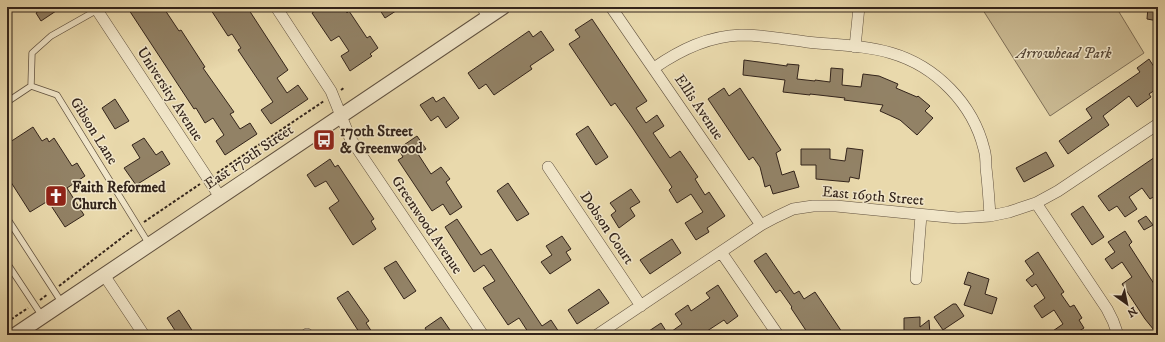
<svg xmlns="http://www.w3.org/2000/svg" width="1165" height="342" viewBox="0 0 1165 342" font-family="'IM FELL DW Pica',serif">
<rect width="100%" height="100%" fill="#e9d9ac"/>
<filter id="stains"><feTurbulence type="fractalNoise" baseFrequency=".005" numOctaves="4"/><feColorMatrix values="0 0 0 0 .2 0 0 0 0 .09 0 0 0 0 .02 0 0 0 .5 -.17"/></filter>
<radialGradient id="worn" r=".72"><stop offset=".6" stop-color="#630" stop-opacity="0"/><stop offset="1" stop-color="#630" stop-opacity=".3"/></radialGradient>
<path fill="#caba93" stroke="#7e6f57" d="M981 7H1116L1144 53 1050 116Z"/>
<path fill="#928266" stroke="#33241b" d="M38 7H62L41 21 36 13 40 10Z
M127 7H163L179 31 181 30 205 67 203 68 234 112 230 114 240 129 250 123 257 134 225 155 216 141 224 135 213 118 205 123 196 108 194 109Z
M209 7H247L288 70 277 78 287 93 298 85 308 99 271 124 261 110 273 102 238 50 241 48 232 34 228 36Z
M321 7H343L347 13 349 11 367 38 370 36 378 48 370 54 372 56 350 71 341 56 349 51 339 36 331 41 312 13Z
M378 7H402L385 18Z
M1148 7H1158V21L1147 19Z
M592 19 647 101 636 108 646 123 657 115 664 126 653 133 670 158 680 151 698 177 695 179 705 195 709 192 725 216 707 228 709 232 696 240 685 223 703 212 691 194 677 203 669 190 672 187 632 127 615 103 611 106 569 44 580 37 575 30Z
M529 31 533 37 541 31 554 50 530 66 532 69 494 95 486 84 479 89 468 73Z
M1149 59 1158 73V88L1149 94 1151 97 1137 107 1129 96 1103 116 1109 125 1068 154 1059 141 1092 118 1086 109 1140 72 1137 68Z
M744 60 787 66V64L799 65 797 79 815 81V80L830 82 831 68 843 69 842 85 861 87 863 74 879 76 898 84 896 88 917 97 918 96 930 106 925 111 933 118 917 135 900 120 880 111 883 105 844 100 845 98 810 94V95L783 92 785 80 743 75Z
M724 88 729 96 740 88 781 150 776 153 782 175 794 171 799 187 773 194 770 185 765 187 760 167 753 157 749 160 708 99Z
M433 97 436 102 444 97 459 118 446 128 438 116 431 121 420 105Z
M115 99 129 121 115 129 102 108Z
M588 126 608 157 596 165 576 134Z
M33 127 42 141 47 138 49 142 54 138 72 166 77 163 85 176 67 188 84 215 65 227 48 201 30 212 7 176V170L11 167 7 161V144Z
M417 136 426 149 418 154 431 174 441 167 450 179 446 182 462 207 450 215 443 204 432 211 398 160 403 157 398 149Z
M144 138 156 155 162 151 170 164 136 185 124 168 140 158 132 145Z
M847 148 863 150 859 179 850 177 849 182 816 179V165H801V149H830V159L845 161Z
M1046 152 1054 166 1024 182 1016 168Z
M1158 155V194L1150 199 1142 188 1129 197 1137 209 1125 217 1117 206 1109 211 1098 196Z
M330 159 335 167 338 165 374 219 371 221 376 229 353 245 329 208 339 201 326 181 315 187 307 175Z
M508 183 529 214 517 221 497 191Z
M631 189 640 202 630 208 635 216 619 228 611 215 616 211 610 203Z
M1083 206 1104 237 1092 245 1071 214Z
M1146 216 1153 225 1144 230 1138 221Z
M457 219 481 255 491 249 542 326 551 320 561 335H530L519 318 508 325 483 288 495 281 484 265 474 272 445 227Z
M1125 231 1132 242 1129 245 1158 290V335L1145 319 1122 284 1132 277 1122 262 1112 269 1105 259 1115 252 1108 242Z
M562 236 571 249 566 252 571 260 550 274 541 262 552 255 546 246Z
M672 239 681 253 650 274 640 260Z
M1038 252 1064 292 1061 294 1070 307 1074 305 1082 318 1079 320 1084 328 1073 335H1047L1063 324 1054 310 1042 318 1034 306 1045 298 1036 284 1032 287 1026 280 1034 274 1025 261Z
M766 253 794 294 799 291 804 299 815 292 844 335H809L791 308 792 307 780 290 776 293 754 261Z
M396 261 416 291 404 299 384 268Z
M968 272 989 279 985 294 997 298 992 314 964 305 971 286 964 284Z
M718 285 738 316 727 324 724 320 701 335H643L661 323 668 334 682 324 675 314 688 305 691 311 710 298 706 293Z
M599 289 609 303 577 324 568 310Z
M348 291 369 321 366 323 374 335H361L337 298Z
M953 304H956L964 316 943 330 934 317Z
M179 310 195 335H178L167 318Z
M441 317 450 330 442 335H429L425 328Z
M920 317V327L929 320 930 335H904V318Z"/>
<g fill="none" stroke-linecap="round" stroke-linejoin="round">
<g stroke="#60513f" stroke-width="7">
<path id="service" d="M31 86 32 53 51 36 97 10
M7 102 31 86 57 95 149 244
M7 218 62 303
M7 263 42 316"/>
</g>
<g stroke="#60513f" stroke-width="12">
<path id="minor" d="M95 7 220 197
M276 7 331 91 350 138 483 335
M482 7 488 16
M611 7 761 225
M855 47 859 7
M654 68C680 50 708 36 741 35 763 35 785 39 807 42 835 45 864 45 891 53 936 66 973 104 984 149 986 155 986 162 986 168 988 184 989 200 990 216
M548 167 641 306
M1036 203 1107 309 1113 321 1118 335
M721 252 778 335
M104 275 144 335
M916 279 921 215
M307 334 308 335
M597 335 761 225 776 217 793 209 813 206H836L958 218 990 216 1009 212 1036 203 1058 191 1158 124"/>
</g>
<g stroke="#60513f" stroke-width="16">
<path id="tertiary" d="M15 335 503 7"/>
</g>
<path stroke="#33241b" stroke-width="2" stroke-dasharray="3 2" stroke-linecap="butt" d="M341 90 345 87
M217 173 324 101
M144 222 200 184
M59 286 132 230
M40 300 48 294
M7 322 28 308"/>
<use href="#service" stroke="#f1e6c9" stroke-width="5.5"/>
<use href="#minor" stroke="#f1e6c9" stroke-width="11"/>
<use href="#tertiary" stroke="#f1e6c9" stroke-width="14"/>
</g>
<defs>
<g id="bus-square" transform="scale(1.15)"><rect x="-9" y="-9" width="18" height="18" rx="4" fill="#8f2418" stroke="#f1e6c9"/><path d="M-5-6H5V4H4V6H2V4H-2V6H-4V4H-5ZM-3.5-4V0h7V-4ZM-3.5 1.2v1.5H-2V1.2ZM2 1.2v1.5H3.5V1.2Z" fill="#fff"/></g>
<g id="church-square" transform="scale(1.15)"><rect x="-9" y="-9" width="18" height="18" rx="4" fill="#8f2418" stroke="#f1e6c9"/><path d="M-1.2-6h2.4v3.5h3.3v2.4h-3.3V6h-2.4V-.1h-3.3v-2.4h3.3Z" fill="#fff"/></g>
</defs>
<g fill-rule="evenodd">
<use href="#bus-square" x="324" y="140"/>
<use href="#church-square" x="56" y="196"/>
</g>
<g text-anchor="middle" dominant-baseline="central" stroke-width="3" stroke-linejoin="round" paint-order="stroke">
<g font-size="15" font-style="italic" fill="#594a39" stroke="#f1e6c9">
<text x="1064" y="53">Arrowhead Park</text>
</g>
<g font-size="15" fill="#33241b" stroke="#f1e6c9">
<text transform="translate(170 94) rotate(57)">University Avenue</text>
<text transform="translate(699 107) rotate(56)">Ellis Avenue</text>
<text transform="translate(94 131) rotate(58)">Gibson Lane</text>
<text transform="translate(249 157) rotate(-34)">East 170th Street</text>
<text transform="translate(873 196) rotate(5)">East 169th Street</text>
<text transform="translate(427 225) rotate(56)">Greenwood Avenue</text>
<text transform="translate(607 228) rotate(56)">Dobson Court</text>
</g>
<g font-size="15" font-weight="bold" fill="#33241b" stroke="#f1e6c9" text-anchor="start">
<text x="340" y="131">170th Street<tspan x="340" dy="17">&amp; Greenwood</tspan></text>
<text x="72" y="187">Faith Reformed<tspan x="72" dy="17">Church</tspan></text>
</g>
</g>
<rect width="1165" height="342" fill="none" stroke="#e9d9ac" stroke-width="24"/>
<rect x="8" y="8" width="1149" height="326" fill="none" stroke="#33241b" stroke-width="2"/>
<rect x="12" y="12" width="1141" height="318" fill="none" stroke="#33241b"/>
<g transform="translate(1127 304) rotate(147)" stroke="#f1e6c9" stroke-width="3" paint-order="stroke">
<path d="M0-3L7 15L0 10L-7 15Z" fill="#33241b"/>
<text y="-6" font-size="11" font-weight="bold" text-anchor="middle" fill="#33241b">N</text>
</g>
<rect width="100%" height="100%" filter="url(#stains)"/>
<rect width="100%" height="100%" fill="url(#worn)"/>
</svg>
